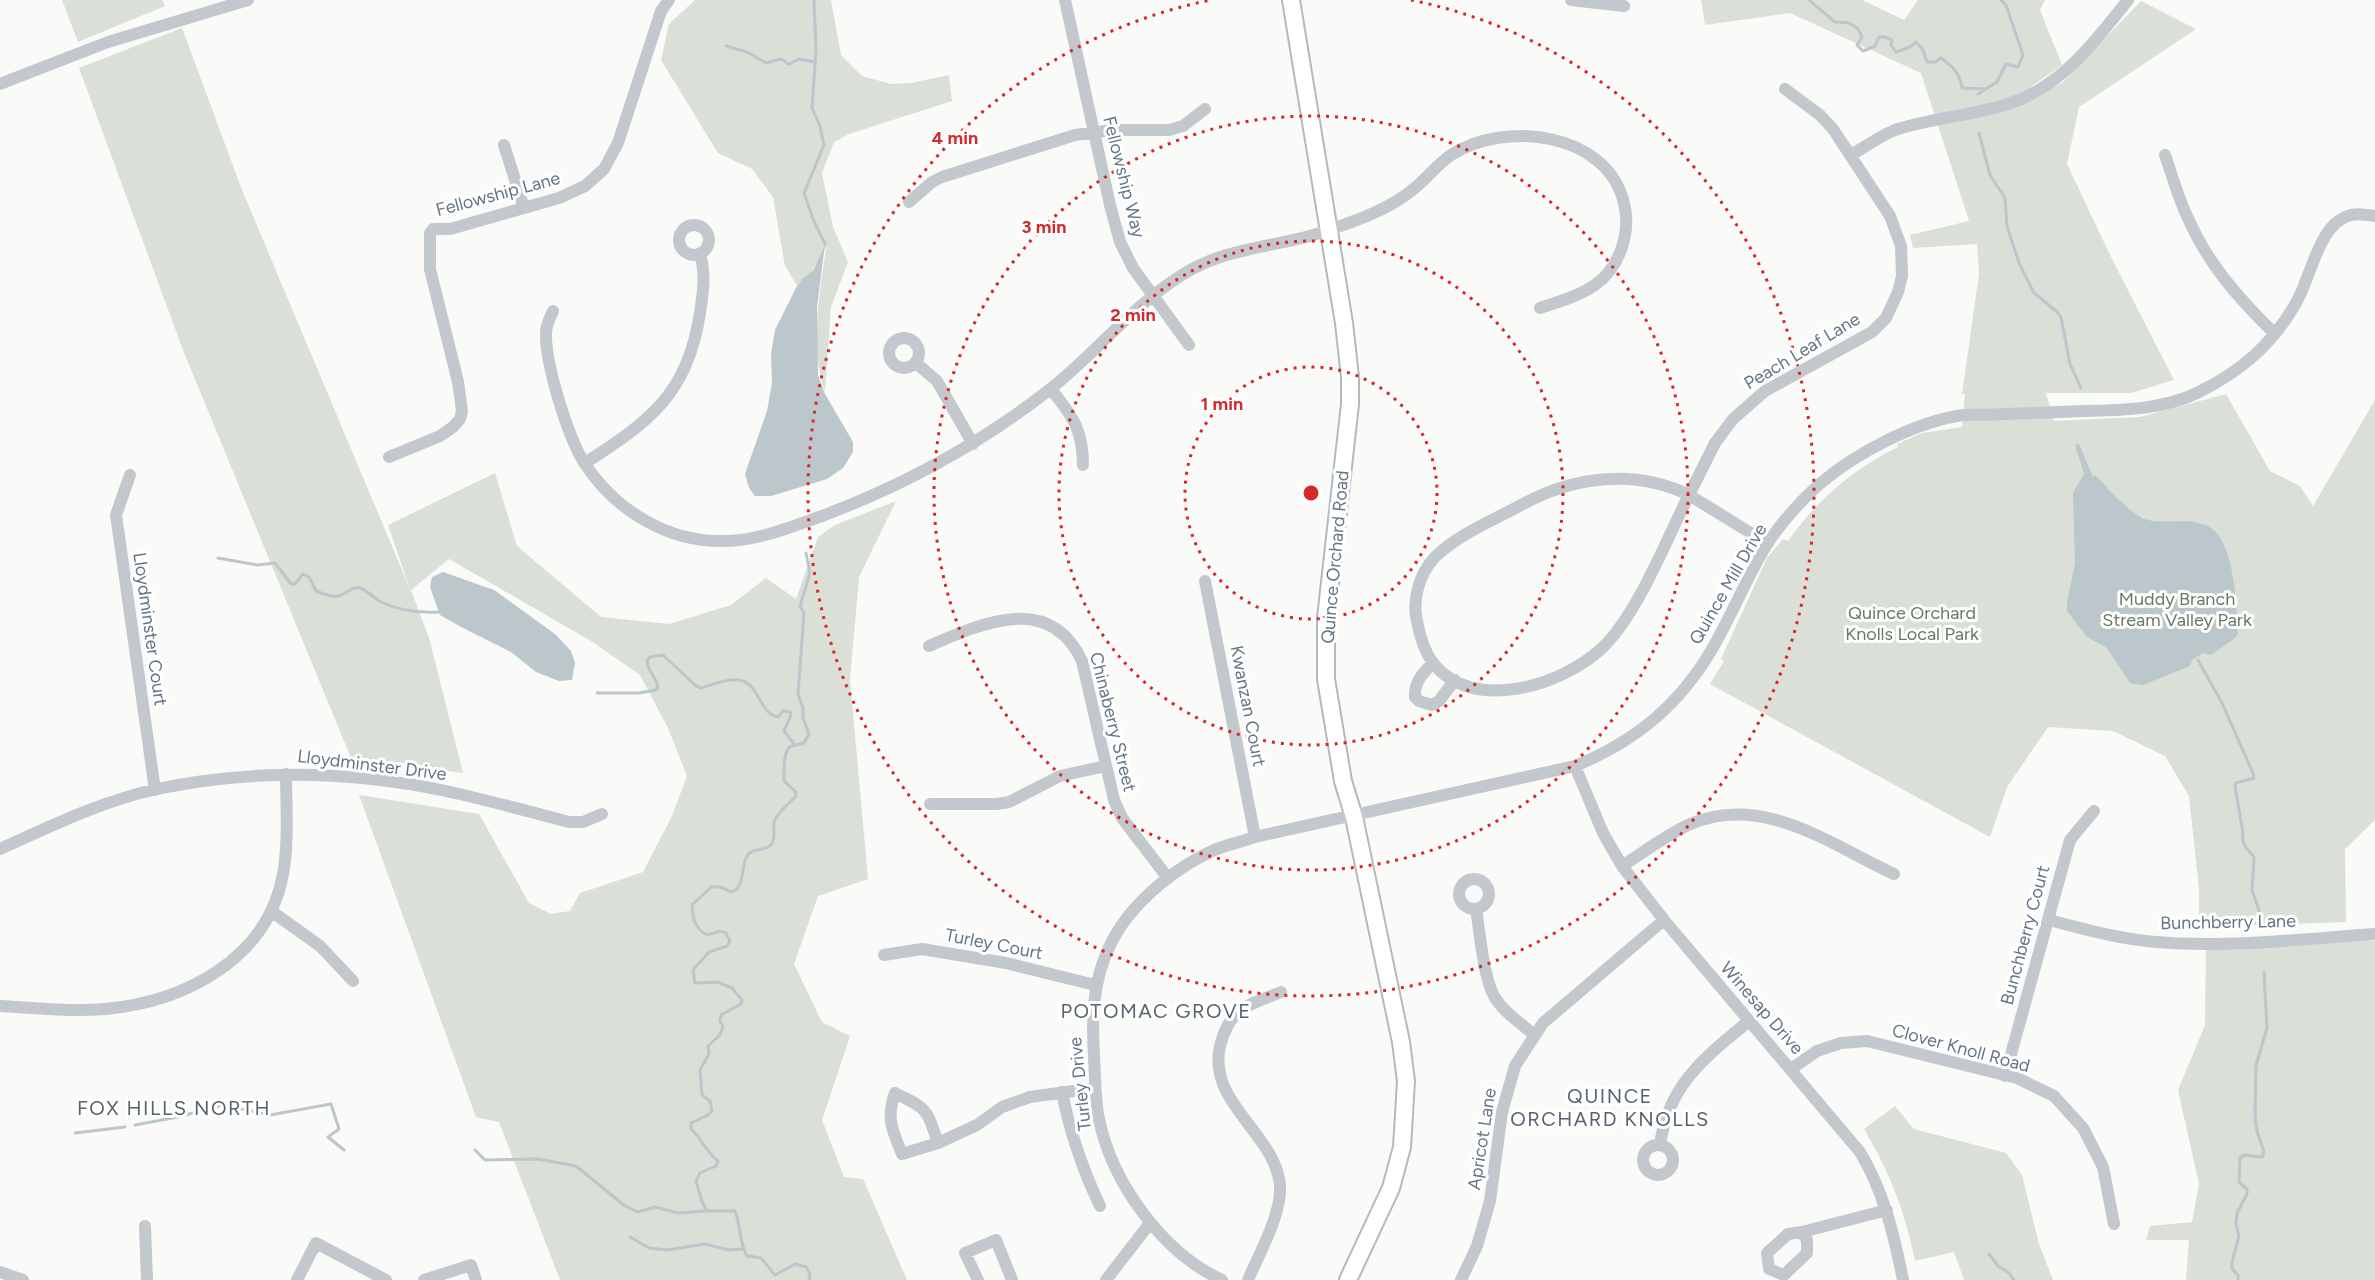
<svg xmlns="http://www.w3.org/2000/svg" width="2375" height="1280" viewBox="0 0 2375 1280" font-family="Figtree,sans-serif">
<rect width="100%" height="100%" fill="#fafaf8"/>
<path fill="#dadfd7" d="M62 0H162L165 6 78 42Z
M695 0H831L841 55 862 76 891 84 911 83 949 75 952 101 849 134 834 142 822 173 833 227 848 262 831 307 825 392C809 347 820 294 826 247L813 271 803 278 797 286 785 266 773 197 752 169 718 153 661 60 669 24Z
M1701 0H1862L1904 20 1918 0H2045L2040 10 2062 65 2030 87 2029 101 2063 82 2141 1 2196 29 2079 107 2067 164 2109 253 2174 380 2131 393H2046L2054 421 2140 417 2226 394 2270 471 2300 486 2313 506 2375 400V820L2345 849 2346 922 2199 927V889L2189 796 2165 756 2113 731 2048 727 2007 787 1990 837 1710 684 1724 661 1721 659 1767 558 1783 539 1788 541C1817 500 1853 469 1898 447L1897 444 1922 433 1962 427 1965 394H1962L1979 274 1977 244 1913 248 1910 235 1969 221 1921 73 1790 13 1705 25Z
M182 28 242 190 410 589 388 525 495 473 517 546 601 617 669 624 731 605 766 578 796 599 818 537 835 525 896 501 859 577 850 679 868 879 818 896 794 964 822 1022 850 1036 822 1120 844 1177 863 1179 907 1280H560L499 1122 476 1117 359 795 479 814 529 903 551 914 570 911 580 893 643 872 672 816 687 776 668 728 640 675 591 641 449 559 411 590 429 638 463 773 351 758 183 350 79 68Z
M2336 936 2375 941V1280H2186L2189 1240H2146L2150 1226 2192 1222 2199 1184 2178 1090 2205 1025 2206 943Z
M1895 1106 1914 1129 2006 1153 2022 1175 2039 1244 2053 1280H1964L1954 1252 1915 1261C1905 1211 1890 1173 1864 1129Z"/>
<path fill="#bbc7cb" d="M825 244 817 307 818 375 825 394 853 442V452L843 468 827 479 771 496H755L749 488 745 474 767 411 772 383 771 354 775 330 797 286 803 278 814 270Z
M2079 444 2093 477 2095 475C2108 488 2130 515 2148 520 2166 524 2186 518 2203 524 2236 534 2236 606 2238 634L2235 638 2211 655 2203 653 2192 660 2190 666 2143 685 2130 683 2107 648 2087 637 2067 611V602L2075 563 2073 493 2084 474 2075 445Z
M443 572 494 590 555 634 571 651 575 663 572 680 559 681 536 672 511 652 461 627 440 615 430 587 432 577Z"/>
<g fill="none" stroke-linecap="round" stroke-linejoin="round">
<path stroke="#bbc7cb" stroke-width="3" d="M814 0 816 50 812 108 820 126 824 145 804 193 813 219 825 244
M1809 0 1835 22C1848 22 1857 23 1862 37L1857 45 1863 51 1875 46 1879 37H1885L1892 40 1891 45 1896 52 1910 47 1916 42 1923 50 1927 62H1935L1941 58C1953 67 1960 73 1962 88L1986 89
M726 46 747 52 766 63 781 59 789 64 799 59 815 62
M1978 94 1997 82 2006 64 2018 67 2023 55 2006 5 2001 0
M1979 133 1990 175 2005 198 2007 226 2019 263 2034 293 2056 311 2061 317 2070 364 2081 388
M806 553 810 573 800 606 804 613 798 694 803 708V718L809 734 804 743 789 747C783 757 784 769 784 781L796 792V796C789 803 777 813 774 822 773 828 776 840 771 845 764 852 750 847 746 858 741 869 745 886 732 892L720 887H711L692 905C693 918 694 928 707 935L720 931 726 933 730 941 727 946 709 952 693 970 695 983 717 982 732 988 742 1000 741 1004 721 1015 720 1021 723 1026 720 1035 708 1046 709 1054 700 1070 702 1095 710 1101 712 1111 708 1115 691 1123V1129C702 1139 706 1152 718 1161L716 1166 700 1173 696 1181 702 1202 707 1211H735C741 1226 739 1243 747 1256L761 1258 775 1275 795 1264 806 1267 810 1274 809 1280
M218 558 258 565 275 563 291 584H295L303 574 309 577 316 591C322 593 332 598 339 596 347 594 351 586 360 588 368 591 373 597 379 601 397 610 420 613 439 612
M2198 660 2222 703 2253 773 2254 778 2236 783 2235 786 2243 833C2241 844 2247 849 2254 857L2252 890 2260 913
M597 693H639L656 690 658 686C655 676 648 671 647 661L650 657 663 655 696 686 701 688C712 685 728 678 738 680 760 682 758 713 778 717L783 711 790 712 791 715 784 731 794 744
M135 1125 178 1117 222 1105 270 1115 331 1104 339 1129 328 1137 344 1150
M75 1133 125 1127
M475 1150 485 1160 538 1159 576 1166 625 1206 638 1212 655 1207 678 1213 707 1211
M630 1237 649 1248 667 1250 705 1244 729 1250 742 1249
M1989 1254 1998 1266 2009 1273 2014 1280
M2238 1280V1275L2232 1269V1262L2239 1236 2236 1224 2237 1213 2247 1194V1189L2239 1182 2240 1158 2244 1155 2262 1157 2264 1152 2257 1131 2255 1115 2256 1065 2267 1028 2264 972"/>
<g stroke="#b3babf" stroke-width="20">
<path id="secondary" d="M1291 0 1344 323 1350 377V404L1326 618V679L1343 781 1354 817 1401 1042 1406 1081 1402 1147 1391 1188 1348 1280"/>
</g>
<path stroke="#c3c8cc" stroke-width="12" d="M1065 0 1110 205 1120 242 1133 268 1189 345
M1571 0 1624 6
M0 84 108 42 248 0
M504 145 524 208
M1851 155C1865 147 1880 136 1895 130 1931 118 1971 116 2008 104 2061 87 2095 42 2128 0
M2165 155C2172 175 2178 197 2187 216 2207 263 2239 299 2275 334
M909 202 932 182 942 177 1075 135 1113 130H1169L1183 126 1205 109
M679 240a15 15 0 1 1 30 0a15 15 0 1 1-30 0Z
M553 311C550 318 546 325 546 333 545 363 568 438 585 464 616 511 669 543 726 541 760 540 791 527 822 516 904 485 980 444 1049 390 1095 354 1132 306 1182 275 1221 250 1263 248 1306 237 1323 233 1340 226 1357 220 1375 213 1396 203 1411 191 1425 181 1436 165 1451 155 1505 120 1607 132 1624 203 1627 215 1627 228 1624 240 1613 286 1580 295 1540 308
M889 353a15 15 0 1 1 30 0a15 15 0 1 1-30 0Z
M916 363 937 381 973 444
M1051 389C1072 416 1083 429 1083 465
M389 457 440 436 453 427 460 419 462 411 458 382 430 269V233L433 229H450L559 198 585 186 604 169 618 143 661 11 669 0
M585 463C650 421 687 395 700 313 703 293 706 274 700 254
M130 475 116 515 155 790
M1767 543 1689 495C1666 540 1637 616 1601 649 1562 685 1473 714 1433 663 1424 651 1420 637 1417 621 1412 600 1419 575 1434 558 1458 534 1494 520 1523 504 1575 476 1635 469 1689 495L1715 443 1733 419 1765 391 1872 332 1886 318 1898 292 1902 276 1901 246 1890 216 1833 129 1820 115 1785 89
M1205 581 1255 837
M929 646C982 623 1050 592 1082 661L1114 800 1122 818 1168 878
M1433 663C1423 673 1414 682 1415 697L1419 701 1432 705 1439 701 1455 680
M1575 766 1603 833 1622 866 1664 920 1860 1152C1884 1192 1894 1235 1903 1280
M930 804H997L1009 802 1060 776 1106 766
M0 849C51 826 102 801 157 789 252 769 350 771 446 791 487 800 528 811 569 822H583L602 814
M1622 866C1644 852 1665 836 1688 825 1762 792 1829 844 1894 874
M1459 894a15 15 0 1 1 30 0a15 15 0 1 1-30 0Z
M1476 909C1480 933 1483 975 1494 996 1503 1012 1521 1023 1534 1035
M271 911 320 946 353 981
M2049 920C2084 929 2119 939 2156 942 2228 948 2303 939 2375 934
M884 955 922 949 1006 963 1095 985
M0 1006C35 1008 70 1012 105 1009 184 1002 268 959 283 874 289 841 286 806 286 774
M1791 1069 1817 1051 1841 1043 1867 1041 2017 1078 2054 1096 2083 1128 2103 1167 2114 1224
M2005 1076 2070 840 2094 811
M1062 1092C1070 1133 1082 1168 1100 1206
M938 1143C926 1108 928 1109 895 1093 886 1119 892 1129 902 1154L938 1143 977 1125 1002 1107 1030 1097 1095 1088
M1643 1160a15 15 0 1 1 30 0a15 15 0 1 1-30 0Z
M1660 1145C1668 1085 1705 1057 1749 1021
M145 1226 147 1280
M1802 1232 1807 1240V1253L1784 1275 1769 1269 1767 1253 1788 1234Z
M1802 1232 1887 1210
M0 1272 23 1280
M297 1280 316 1243 386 1280
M424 1280 471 1265 476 1280
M978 1280 965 1253 996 1240 1012 1280
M1106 1280 1150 1223
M1222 1280C1163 1253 1112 1183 1099 1119 1095 1099 1095 1077 1094 1056 1091 1009 1094 966 1121 926 1143 894 1178 867 1212 851 1225 845 1241 842 1255 837L1575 766C1622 747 1662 719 1692 679 1723 639 1740 589 1766 546 1779 525 1803 498 1822 482 1858 452 1915 422 1963 415 1976 414 1991 415 2005 414 2031 413 2057 412 2084 411 2122 410 2161 410 2197 393 2240 372 2272 345 2296 303 2309 281 2318 233 2340 220 2351 212 2363 214 2375 216
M1248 1280C1259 1254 1282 1214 1280 1185 1275 1133 1207 1103 1220 1046 1230 1007 1247 1006 1281 992
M1461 1280 1477 1246 1490 1201 1502 1112 1515 1066 1543 1023 1664 920"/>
<use href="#secondary" stroke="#fff" stroke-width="16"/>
</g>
<g fill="none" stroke="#d62828" stroke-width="3" stroke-dasharray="3 6">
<circle cx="1311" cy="493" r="126"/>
<circle cx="1311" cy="493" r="252"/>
<circle cx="1311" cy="493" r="377"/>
<path d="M1411 0A503 503 0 1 1 1211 0"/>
</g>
<g text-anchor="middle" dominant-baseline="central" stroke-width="6" stroke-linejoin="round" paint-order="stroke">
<g font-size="18" fill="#657683" stroke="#fff">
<text transform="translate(1124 177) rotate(76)">Fellowship Way</text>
<text transform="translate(498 194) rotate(-15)">Fellowship Lane</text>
<text transform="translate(1802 351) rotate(-31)">Peach Leaf Lane</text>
<text transform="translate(1335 557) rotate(-85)">Quince Orchard Road</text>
<text transform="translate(1728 584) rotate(-60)">Quince Mill Drive</text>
<text transform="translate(150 629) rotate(82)">Lloydminster Court</text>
<text transform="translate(1248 706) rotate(79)">Kwanzan Court</text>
<text transform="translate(1113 722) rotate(76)">Chinaberry Street</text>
<text transform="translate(372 765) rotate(7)">Lloydminster Drive</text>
<text transform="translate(2228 922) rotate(-1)">Bunchberry Lane</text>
<text transform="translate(2025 935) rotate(-75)">Bunchberry Court</text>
<text transform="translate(994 944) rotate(11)">Turley Court</text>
<text transform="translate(1762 1008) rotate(49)">Winesap Drive</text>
<text transform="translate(1961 1048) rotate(15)">Clover Knoll Road</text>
<text transform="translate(1080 1084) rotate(-96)">Turley Drive</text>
<text transform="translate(1482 1139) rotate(-81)">Apricot Lane</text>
</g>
<g font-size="18" fill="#687a64" stroke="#fff">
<text x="2177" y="599">Muddy Branch<tspan x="2177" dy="21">Stream Valley Park</tspan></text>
<text x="1912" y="613">Quince Orchard<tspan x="1912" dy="21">Knolls Local Park</tspan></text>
</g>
<g font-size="20" letter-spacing="1.5" fill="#57646e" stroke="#fff">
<text x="1156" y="1011">POTOMAC GROVE</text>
<text x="1610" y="1096">QUINCE<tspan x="1610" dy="23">ORCHARD KNOLLS</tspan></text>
<text x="174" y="1108">FOX HILLS NORTH</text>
</g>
</g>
<circle cx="1311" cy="493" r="9" fill="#d62828" stroke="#fff" stroke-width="3"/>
<g font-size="18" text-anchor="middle" font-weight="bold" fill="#d62828" stroke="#fff" stroke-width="6" stroke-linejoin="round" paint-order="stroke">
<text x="955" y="144">4 min</text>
<text x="1044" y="233">3 min</text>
<text x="1133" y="321">2 min</text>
<text x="1222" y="410">1 min</text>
</g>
</svg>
